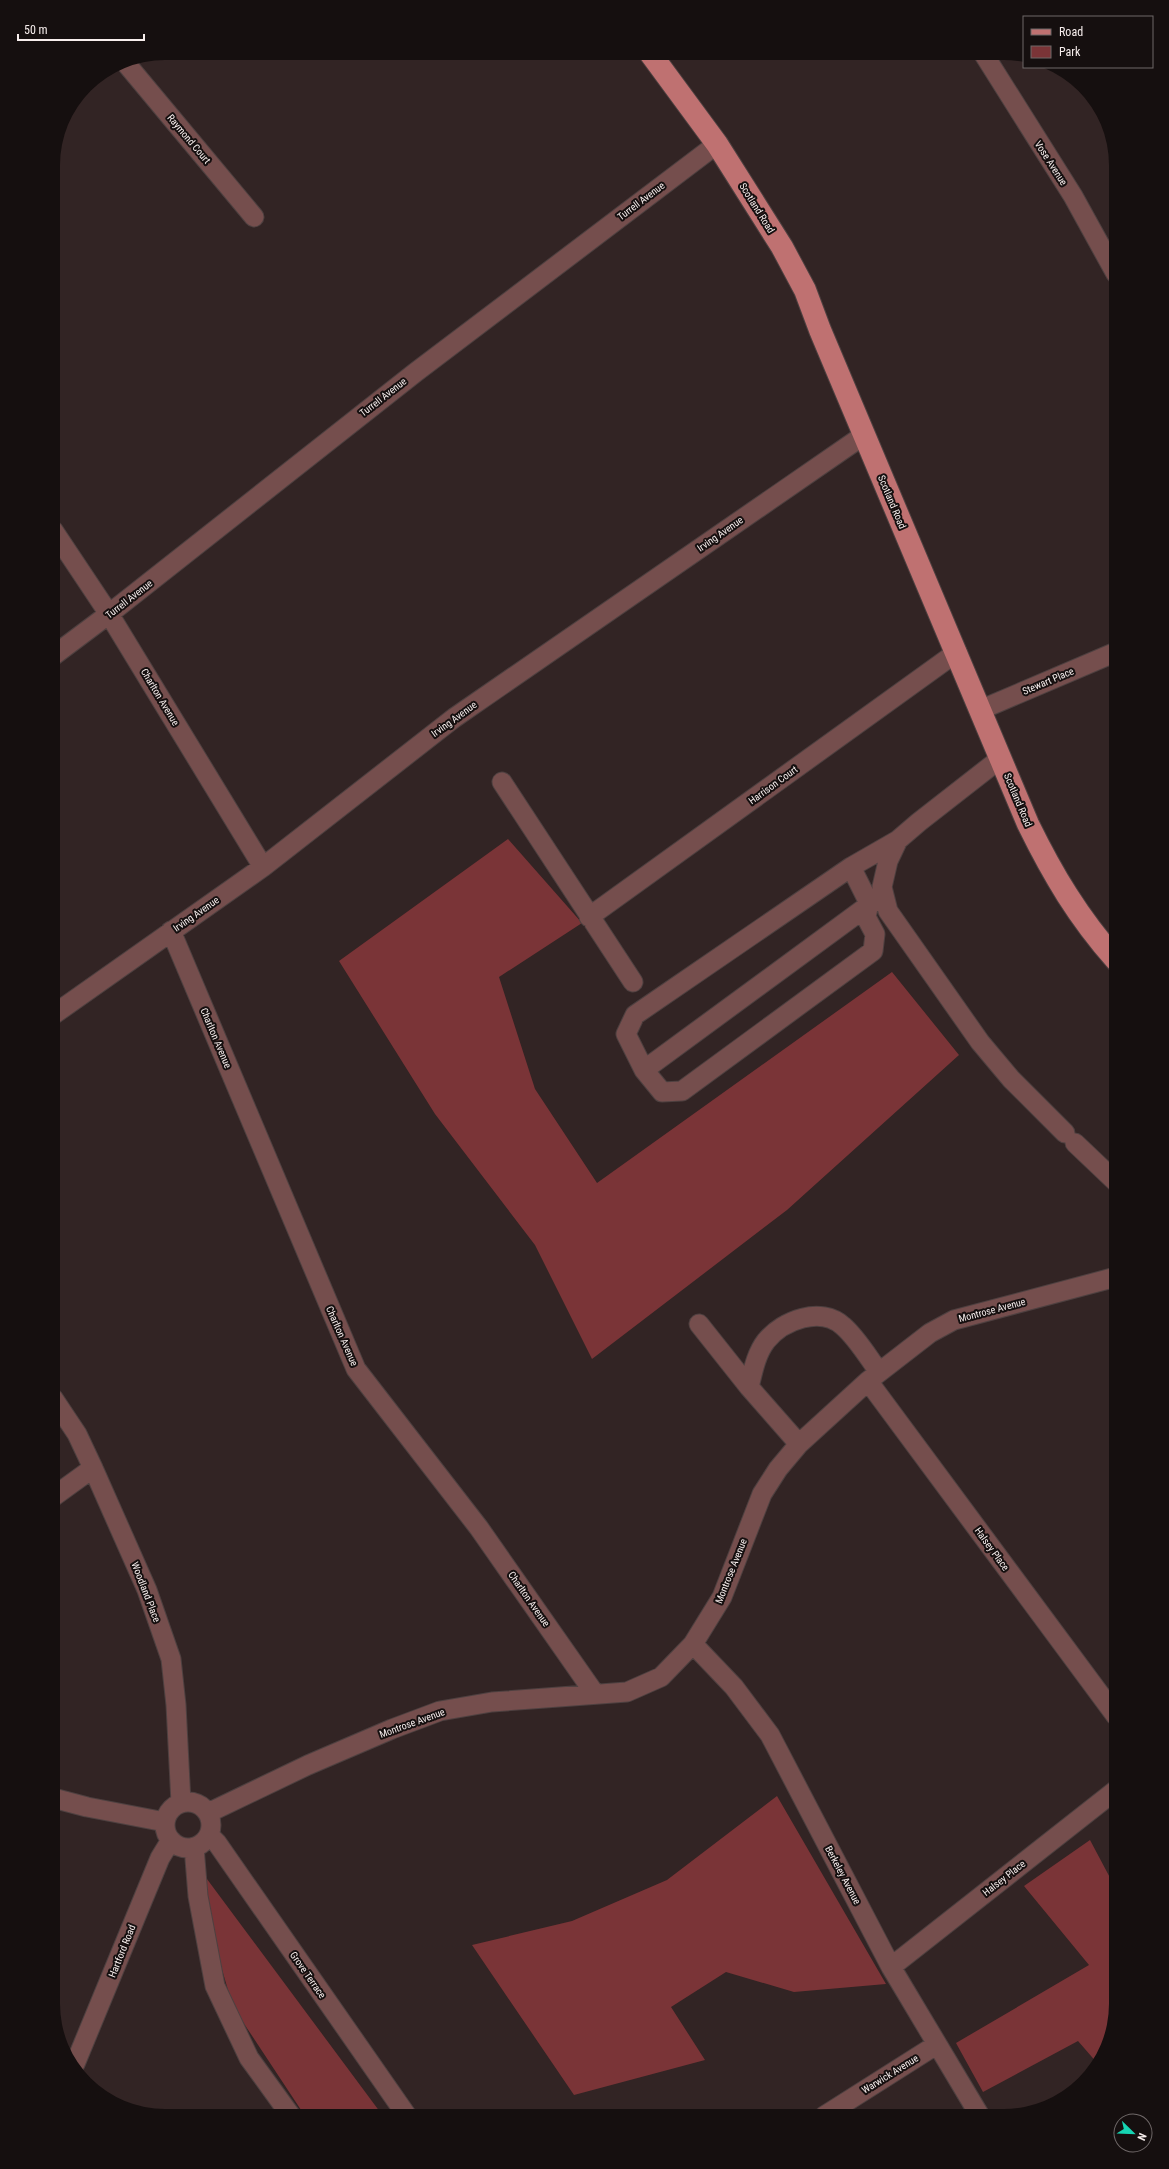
<svg xmlns="http://www.w3.org/2000/svg" width="1169" height="2169" viewBox="0 0 1169 2169" font-family="'Roboto Condensed',sans-serif">
<rect width="100%" height="100%" fill="#322424"/>
<path fill="#7a3437" d="M508 839 582 923 499 977 535 1089 597 1183 892 972 959 1055 787 1210 592 1359 535 1245 435 1114 339 961Z
M777 1796 886 1984 794 1992 726 1972 671 2007 705 2060 574 2095 472 1945 572 1921 667 1880Z
M1090 1840 1116 1889V2004L1098 2064 1078 2041 983 2092 956 2043 1089 1965 1024 1886Z
M204 1875 383 2116H305L233 2007 216 1949Z"/>
<g fill="none" stroke-linecap="round" stroke-linejoin="round">
<g stroke="#4e4040" stroke-width="21">
<path id="minor" d="M983 53 1073 196 1116 274
M124 61 254 217
M53 530 109 614 263 867
M53 656 109 614 416 372 717 144
M980 710 1116 652
M1001 758 919 822 898 840 888 861 882 887 888 911 980 1042 1011 1079 1065 1133
M502 782 633 982
M851 867 869 903 866 917 875 934 873 951 682 1091 662 1092 644 1070 626 1034 635 1015 851 867 898 840
M589 917 957 652
M171 931 356 1369 479 1528 595 1694
M53 1015 263 867 454 718 864 435
M644 1070 873 902
M1075 1143 1116 1182
M699 1324 749 1387 799 1444
M868 1381 1116 1716
M749 1387C753 1371 756 1354 766 1341 783 1320 821 1306 843 1326 857 1338 868 1357 879 1372
M53 1398 77 1434 93 1468 147 1590 171 1659 176 1705 181 1803
M53 1497 93 1468
M693 1644 734 1687 770 1735 891 1967 980 2116
M53 1798 87 1807 165 1822
M165 1825a23 23 0 1 1 46 0a23 23 0 1 1-46 0Z
M208 1813 308 1765 392 1729 440 1711 492 1702 627 1692 661 1677 693 1644 722 1597 762 1494 778 1469 799 1444 868 1381 930 1333 954 1320 1116 1277
M209 1835 217 1843 407 2116
M194 1847 198 1896 215 1986 249 2058 291 2116
M891 1967 1116 1790
M75 2064 160 1858 171 1840
M824 2116 936 2045"/>
</g>
<g stroke="#4e4040" stroke-width="24">
<path id="major" d="M650 53 717 144 782 247 805 290 820 330 1028 824C1053 875 1078 917 1116 960"/>
</g>
<use href="#minor" stroke="#754e4d" stroke-width="19"/>
<use href="#major" stroke="#bf7171" stroke-width="22"/>
</g>
<g text-anchor="middle" dominant-baseline="central" stroke-width="4" stroke-linejoin="round" paint-order="stroke">
<g font-size="10" fill="#f7eeed" stroke="#150f0f">
<text transform="translate(189 139) rotate(50)">Raymond Court</text>
<text transform="translate(1051 163) rotate(57)">Vose Avenue</text>
<text transform="translate(641 201) rotate(-37)">Turrell Avenue</text>
<text transform="translate(757 208) rotate(58)">Scotland Road</text>
<text transform="translate(383 397) rotate(-38)">Turrell Avenue</text>
<text transform="translate(892 502) rotate(67)">Scotland Road</text>
<text transform="translate(720 534) rotate(-35)">Irving Avenue</text>
<text transform="translate(129 599) rotate(-38)">Turrell Avenue</text>
<text transform="translate(1048 681) rotate(-23)">Stewart Place</text>
<text transform="translate(160 697) rotate(59)">Charlton Avenue</text>
<text transform="translate(454 719) rotate(-36)">Irving Avenue</text>
<text transform="translate(773 785) rotate(-36)">Harrison Court</text>
<text transform="translate(1018 800) rotate(67)">Scotland Road</text>
<text transform="translate(196 914) rotate(-35)">Irving Avenue</text>
<text transform="translate(216 1038) rotate(67)">Charlton Avenue</text>
<text transform="translate(992 1310) rotate(-15)">Montrose Avenue</text>
<text transform="translate(342 1336) rotate(66)">Charlton Avenue</text>
<text transform="translate(992 1549) rotate(54)">Halsey Place</text>
<text transform="translate(731 1571) rotate(-68)">Montrose Avenue</text>
<text transform="translate(146 1592) rotate(69)">Woodland Place</text>
<text transform="translate(529 1599) rotate(55)">Charlton Avenue</text>
<text transform="translate(412 1723) rotate(-20)">Montrose Avenue</text>
<text transform="translate(843 1875) rotate(62)">Berkeley Avenue</text>
<text transform="translate(1004 1878) rotate(-38)">Halsey Place</text>
<text transform="translate(122 1951) rotate(-68)">Hartford Road</text>
<text transform="translate(308 1975) rotate(55)">Grove Terrace</text>
<text transform="translate(890 2074) rotate(-32)">Warwick Avenue</text>
</g>
</g>
<path d="M0 0H1169V2169H0ZM165 60H1004A105 105 0 0 1 1109 165V2004A105 105 0 0 1 1004 2109H165A105 105 0 0 1 60 2004V165A105 105 0 0 1 165 60Z" fill="#150f0f" fill-rule="evenodd"/>
<rect x="1023" y="16" width="130" height="52" fill="#150f0f" stroke="#6f6868"/>
<rect x="1031" y="29" width="20" height="6" fill="#bf7171" stroke="#6f6868"/>
<text x="1059" y="36" font-size="12" fill="#f7eeed">Road</text>
<rect x="1031" y="46" width="20" height="12" fill="#7a3437" stroke="#6f6868"/>
<text x="1059" y="56" font-size="12" fill="#f7eeed">Park</text>
<g transform="translate(1133 2133) rotate(113)"><circle r="19" fill="#150f0f" stroke="#6f6868"/>
<path d="M0-3L7 15L0 10L-7 15Z" fill="#16d5b3"/>
<text y="-6" font-size="11" font-weight="bold" text-anchor="middle" fill="#f7eeed">N</text>
</g>
<path d="M18 34v6h126v-6" fill="none" stroke="#f7eeed" stroke-width="2"/>
<text x="24" y="34" font-size="12" fill="#f7eeed" stroke="#150f0f" stroke-width="3" paint-order="stroke">50 m</text>
</svg>
